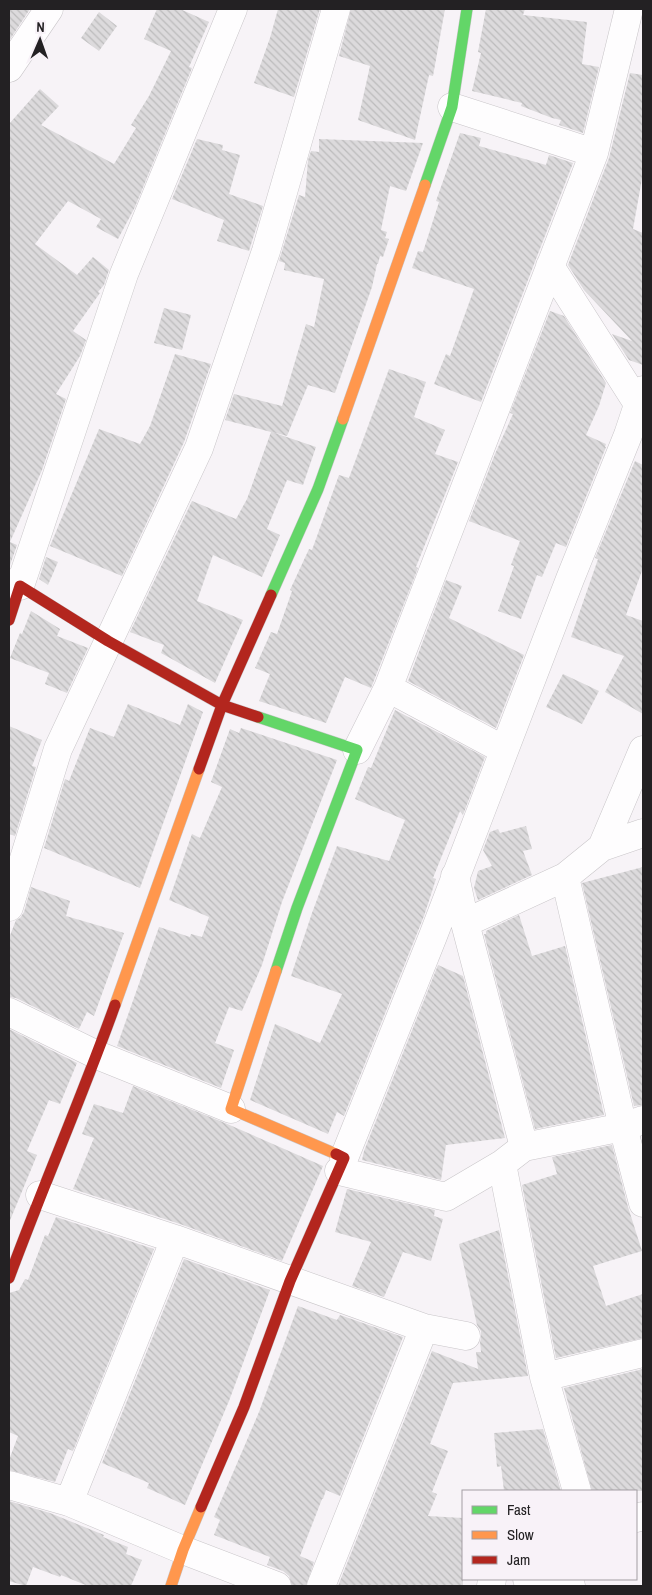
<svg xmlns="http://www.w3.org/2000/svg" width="652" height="1595" viewBox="0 0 652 1595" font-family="'Archivo Narrow',sans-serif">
<defs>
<pattern id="building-back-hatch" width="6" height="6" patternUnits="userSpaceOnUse" patternTransform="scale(1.25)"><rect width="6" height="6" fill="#dcdadc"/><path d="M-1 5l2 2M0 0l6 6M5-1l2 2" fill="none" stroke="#bcbbbc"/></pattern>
</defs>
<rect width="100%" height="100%" fill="#f7f3f7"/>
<path fill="url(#building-back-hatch)" d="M9 9H30L9 41Z
M157 9H180L209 22 189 67 192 68 135 207 118 239 96 227 101 219 68 201 35 244 77 275 93 257 109 270 104 285 98 292 100 293 73 331 86 340 80 356 56 394 66 399 42 470 10 542 17 545 9 568V124L40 89 59 106 41 125 114 164 136 128 131 125 149 96 171 51 144 39Z
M278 9H320L294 97 254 83 270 38Z
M351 9H445L433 76 429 75 415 140 358 120 370 66 339 56Z
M486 9H525L523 15 587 22 582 64 599 67 583 133 559 125 561 120 552 118 521 106 522 103 472 91 481 53 478 52Z
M99 12 117 26 99 51 81 38Z
M630 73 643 75V173L633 229 643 233V365L629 360 612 334 632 341 584 290 568 265 609 158Z
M460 133 481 138 479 146 546 165 549 155 573 163 481 402 434 384 446 354 450 356 474 289 412 268 418 251 423 252 439 202 436 201Z
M197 139 223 145 222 150 240 155 229 194 263 206 249 251 217 241 224 220 172 199Z
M319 139 423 143 406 191 390 186 381 230 387 232 385 238 389 239 383 257 380 256 378 264H377L372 287 335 393 308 385 287 436 272 432 316 447 303 485 287 480 267 529 280 535 262 577 213 555 197 601 243 620 215 683 161 653 164 645 130 632 192 501 236 519 247 499 271 432 225 420 234 394 282 406 306 324 314 327 324 279 284 270 285 263 279 261 299 195 305 197 308 160 311 151 319 152Z
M164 308 191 315 182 350 154 343Z
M550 311 564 316 606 383 599 406 586 435 606 444 605 447H606L566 547 556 543 542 577 537 575 521 619 498 611 514 566 511 565 520 541 469 521 495 454 513 414 510 413Z
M175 354 211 364 184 442 122 576 50 546 99 429 140 444 150 426Z
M389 369 426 382 414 417 445 430 435 454 458 462 416 567 418 568 371 688 345 677 326 723 259 701 270 674 255 668 271 632 277 634 292 591 290 590 309 549 312 550 339 475 349 478Z
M635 461 643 465V568L626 615 643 621V714L605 692 624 656 571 637 598 559 595 558Z
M46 557 58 562 48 585 39 579Z
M446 580 462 586 449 618 524 655 496 728 408 681Z
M31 611 60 629 57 636 88 648 67 693 45 684 49 673 10 658 20 633 22 634Z
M563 674 599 691 582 724 546 707Z
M128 704 180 725 188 704 203 712 140 888 44 848 65 779 69 781 90 728 114 737Z
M395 710 485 757 463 815 460 811 433 878 436 879 424 916 344 1116 337 1112 328 1134 250 1100 275 1024 320 1043 342 994 291 976 312 913 337 846 389 861 405 820 355 799 368 767 371 768Z
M9 726 42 740 32 766 36 767 15 836 9 834Z
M241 728 337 760 282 902 262 965 242 1011 229 1007 215 1043 234 1050 221 1088 117 1046 159 927 190 937 191 934 202 937 209 917 169 900 192 834 200 838 222 787 211 782 230 729 239 733Z
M526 826 532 849 523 851 532 875 478 900 474 888 478 871 492 866 483 850 490 832 498 829 500 833Z
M643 867V1105L634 1106 582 883Z
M31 887 70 901 66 916 124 933 94 1016 87 1012 79 1029 16 998 9 997V938L16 920 20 918 24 912Z
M519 915 532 956 565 946 604 1115 535 1129 484 934H486V931Z
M438 965 463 976 505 1138 446 1145 441 1180 362 1160 364 1151Z
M9 1029 77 1063 60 1104 49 1100 27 1151 37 1155 9 1223Z
M133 1086 225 1123 323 1166 282 1261 180 1224 73 1189 94 1138 82 1134 94 1104 123 1113Z
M612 1145 628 1207 642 1251 593 1266 606 1306 643 1294V1338L556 1358 522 1185 557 1174 552 1157Z
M347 1189 435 1210 434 1216 443 1219 431 1261 403 1252 384 1297 352 1286 371 1242 335 1232Z
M56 1217 154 1249 73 1451 68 1449 55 1482 9 1470V1460L18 1436 9 1432V1293L19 1290 25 1279 28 1280 45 1235 48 1236Z
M499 1230 528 1376 453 1383 430 1444 448 1451 432 1492 437 1494 428 1516 463 1518V1586H338L432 1351 478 1369 476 1352H481L480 1342 481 1338V1331L477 1325 459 1244Z
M184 1259 270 1290 229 1401 185 1505 147 1488 149 1483 102 1463Z
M298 1306 337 1320 340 1315 403 1337 340 1496 326 1490 323 1499H322L300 1556 314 1562 306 1586H292L289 1576 283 1571 267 1565 270 1557 214 1535 220 1520 214 1517 259 1412Z
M643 1369V1491H592L564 1388Z
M543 1429 561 1491H504L501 1466 497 1467 494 1433Z
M9 1501 50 1513 104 1535 103 1537 128 1547 126 1554 142 1560 131 1586H88L61 1575 60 1577 33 1567 26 1586 9 1581Z"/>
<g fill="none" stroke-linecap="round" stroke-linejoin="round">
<g stroke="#c9c6c9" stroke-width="29">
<path id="street" d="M9 68 49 9
M452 107 594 153
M550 266 638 404
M9 583 20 586 124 274 233 9
M388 688 504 750
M357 750 388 688 594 153 629 9
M602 847 643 833
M455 876 465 923 524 1147 502 1164
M565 877 623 1127 643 1203
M9 907 58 749 199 448 266 251 336 9
M465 923 565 877 602 847 643 750
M9 1012 97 1055 231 1109
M524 1147 623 1127 643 1120
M344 1158 433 936 570 579 628 435 643 390
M339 1171 446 1197 502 1164 544 1377
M40 1195 175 1239
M9 1485 69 1502 183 1550 277 1586
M577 1491 544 1377 643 1353
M69 1502 175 1239 424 1328 466 1336
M636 1518 643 1516
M527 1579 566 1583 571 1586
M321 1586 424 1328
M491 1586 492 1579"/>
</g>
<g stroke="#c9c6c9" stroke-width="12">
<path id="fast" d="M425 185 452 107 467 9
M271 595 318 489 343 419
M258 717 357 750 297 908 276 971"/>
</g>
<g stroke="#c9c6c9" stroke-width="12">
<path id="slow" d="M343 419 425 185
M276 971 231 1109 336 1154
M115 1005 199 769
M171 1586 183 1550 201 1507"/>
</g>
<g stroke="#c9c6c9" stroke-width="12">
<path id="jam" d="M9 620 20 586 108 641 222 705 258 717
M199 769 222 705 271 595
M9 1278C43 1186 82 1097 115 1005
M201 1507 244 1407 290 1281 344 1158 336 1154"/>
</g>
<use href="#street" stroke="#fefdfe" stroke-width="28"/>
<use href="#fast" stroke="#63d668" stroke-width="11"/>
<use href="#slow" stroke="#ff974d" stroke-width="11"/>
<use href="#jam" stroke="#b3261e" stroke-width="11"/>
</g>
<rect width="652" height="1595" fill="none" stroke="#232123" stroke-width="20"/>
<rect x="462" y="1490" width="175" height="90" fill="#f8f2f8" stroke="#a39ea3"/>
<rect x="472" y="1506" width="25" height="8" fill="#63d668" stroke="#a39ea3"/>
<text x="507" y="1515" font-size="15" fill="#232123">Fast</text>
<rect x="472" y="1531" width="25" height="8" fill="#ff974d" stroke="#a39ea3"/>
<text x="507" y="1540" font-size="15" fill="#232123">Slow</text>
<rect x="472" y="1556" width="25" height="8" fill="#b3261e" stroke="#a39ea3"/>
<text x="507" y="1565" font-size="15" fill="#232123">Jam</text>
<g transform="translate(40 40) rotate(2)" stroke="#f8f2f8" stroke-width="4" paint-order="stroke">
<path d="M0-4L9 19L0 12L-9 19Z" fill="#232123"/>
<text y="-8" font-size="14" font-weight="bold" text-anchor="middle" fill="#232123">N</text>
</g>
</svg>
